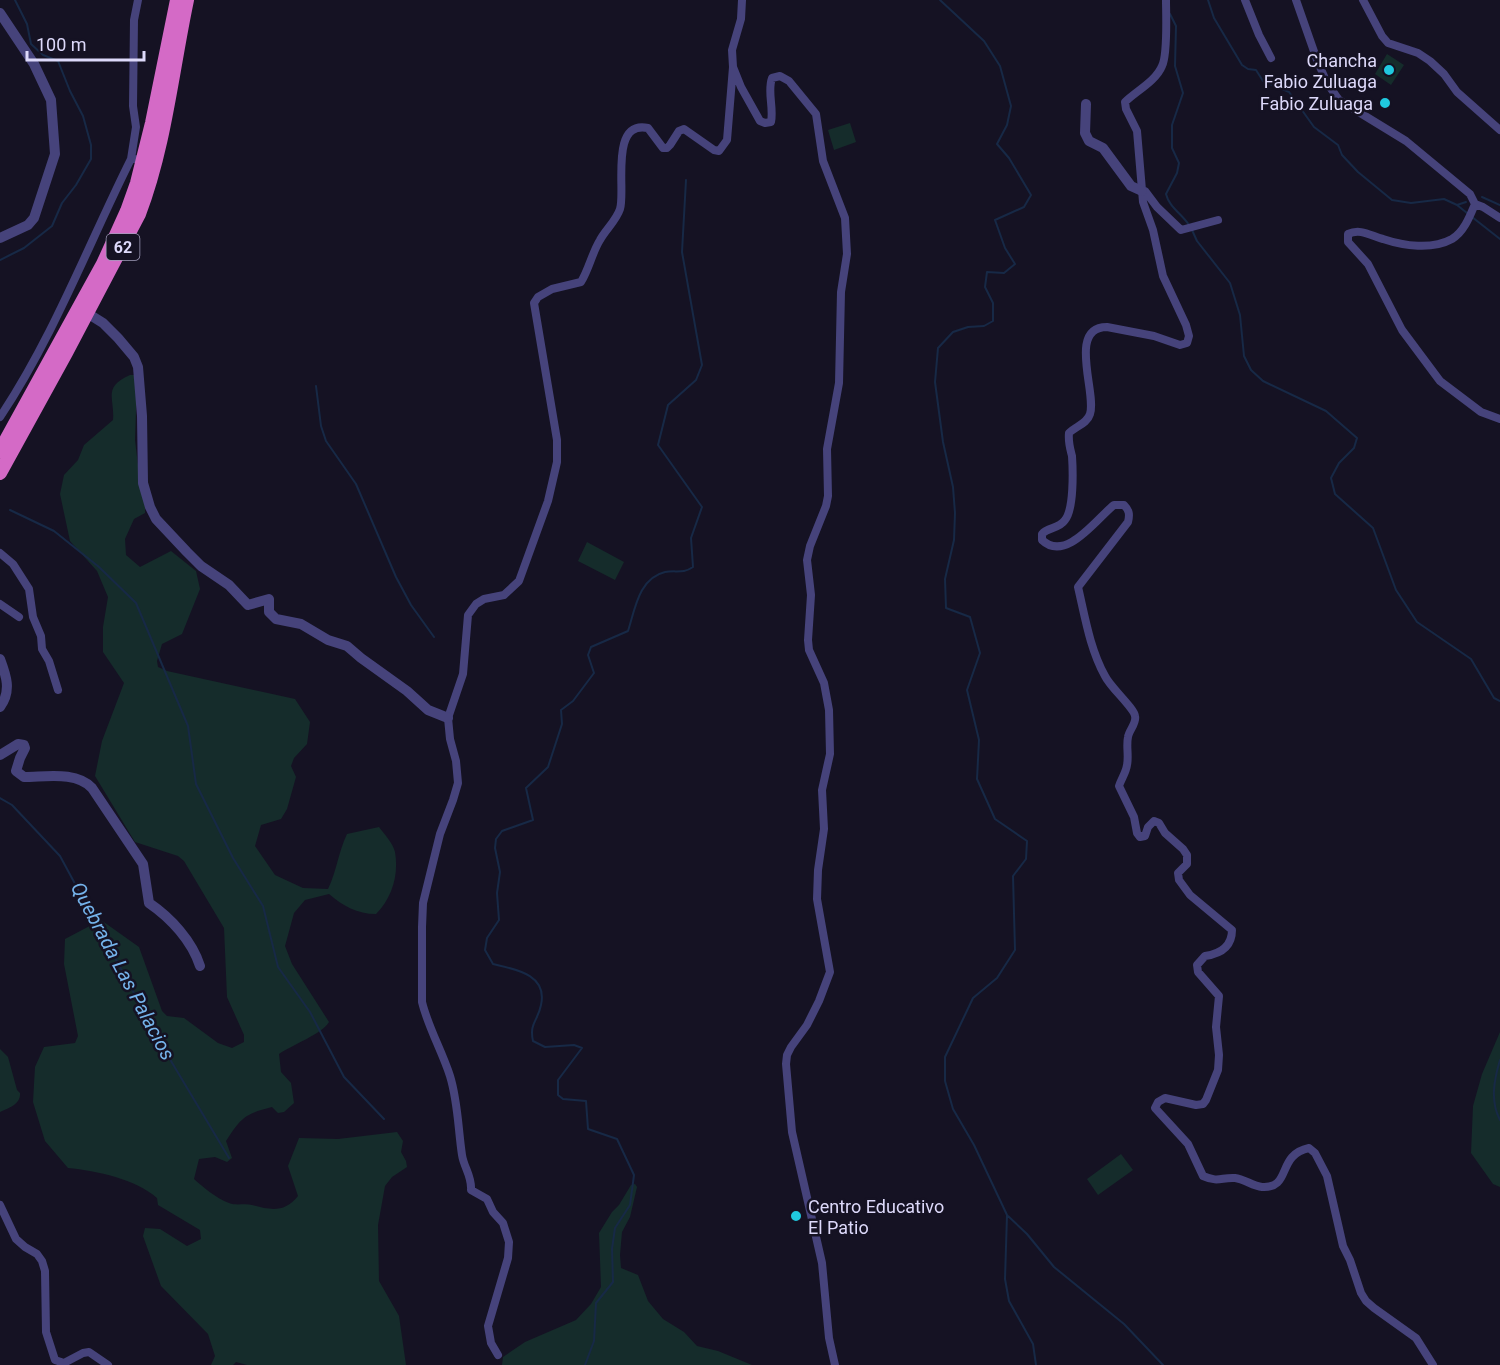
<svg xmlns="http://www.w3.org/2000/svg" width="1500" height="1365" viewBox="0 0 1500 1365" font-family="Roboto,sans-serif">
<rect width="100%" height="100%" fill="#151223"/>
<path fill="#152c2b" d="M1387 54 1404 65 1391 85 1375 74Z
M850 123 856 142 834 150 828 130Z
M130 375H136L137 382 135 440 141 490 145 506V513L134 519 125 539 126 555 140 567 171 551 196 571 200 589 182 634 162 644 157 661 158 667 167 671 295 699 310 722 307 744 294 758 291 766 296 777 287 809 281 819 261 825 255 846 275 875 303 888 328 889C337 870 338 853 347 834L379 827C384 834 393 843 395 852 399 875 392 898 376 914 357 914 343 906 329 894L305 900 294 913 285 946 292 964 329 1022C322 1034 292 1045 279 1054L281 1072 291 1083 294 1103 284 1112 278 1113 272 1107C244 1114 241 1118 226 1141L232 1158 227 1162 215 1157 199 1159 194 1179C204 1188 216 1198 229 1203 236 1206 245 1203 252 1205 270 1210 285 1213 298 1196L288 1166 299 1138 338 1139 397 1132 403 1141 401 1152 406 1161 407 1167 392 1177 385 1186 378 1225 379 1281 399 1316 406 1365H247L236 1362 233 1365H211L215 1356 208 1334 161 1286 143 1236 145 1228 160 1229 187 1246 201 1239 200 1230 158 1205 157 1198C136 1179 97 1171 68 1168L45 1141 33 1102 35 1067 44 1047 75 1043 78 1036 64 964 65 939 101 920 139 947 162 1011 167 1016 184 1018 218 1043 232 1048 244 1042V1035L227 997 224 928 184 861 178 856 135 842 95 776 102 741 124 683 103 652V627L108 597 97 571 70 541 60 494 64 475 78 460 84 445 113 420C115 399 102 387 130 375Z
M587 542 624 562 615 580 578 561Z
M1500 1032V1187L1493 1184 1471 1153 1473 1106 1482 1074Z
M0 1049 8 1057 17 1090 20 1093C21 1104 9 1108 0 1112Z
M1121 1154 1133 1170 1098 1195 1087 1179Z
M635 1184 637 1187 630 1217 622 1232 620 1255 621 1268 638 1275 648 1301 663 1319 684 1332 697 1346 718 1351 752 1365H502L503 1357 525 1342 576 1320 591 1304 601 1287 599 1233 612 1212 619 1205 631 1185Z"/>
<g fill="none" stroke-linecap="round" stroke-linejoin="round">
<path stroke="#172946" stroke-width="2" d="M940 0 984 41 1000 66 1011 106 1007 125 997 144 1009 158 1031 195 1024 207 995 220 1005 248 1015 264 1004 273 987 272 985 287 993 303V321L984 326 968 327 953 332 938 348 935 382 943 442 953 487 955 513 954 540 945 579 946 608 970 617 980 653 967 690 979 740 977 779 995 819 1027 841 1026 859 1013 876 1015 950 997 978 973 998 945 1057V1081L953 1109 974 1145 1007 1215 1005 1279 1009 1301 1033 1344 1036 1365
M1208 0 1214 18 1242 65 1248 69 1256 70 1263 81 1289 92 1314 127 1338 145 1342 155 1358 172 1392 200 1411 203 1444 199 1457 205 1467 213
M1170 14 1176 26 1175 66 1183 93 1172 125V148L1179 163 1177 173 1166 194C1169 207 1182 214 1189 225
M1482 197 1500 205
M1457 205 1466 202
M1472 217 1500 239
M1192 230 1197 241 1230 283 1240 315 1244 356 1251 370 1263 381 1326 411 1357 438 1354 448 1339 463 1331 478 1335 494 1373 528 1396 590 1417 622 1471 659 1494 698 1500 701
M0 260 24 248 52 226 62 203 76 185 91 159V145L83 116 70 91 58 61 43 55 31 44 27 24 15 0
M316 386 321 426 326 441 356 484 396 577 411 605 434 637
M10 510 54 531 99 567 136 603 188 726 196 784 233 858 263 906 278 967 310 1012 344 1077 384 1119
M0 798 12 805 60 856 168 1056 229 1158
M1500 1060C1494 1080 1490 1101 1500 1120
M1008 1216 1027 1234 1054 1267 1124 1324 1163 1365
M585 1365 594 1341 596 1303 613 1282 612 1249 615 1228 630 1205 634 1175 617 1139 588 1129 586 1101 563 1099 558 1095V1080L582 1048 574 1045 545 1047 533 1041C529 1023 538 1021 541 1005 548 974 514 969 493 964L485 950 487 938 499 920 497 893 500 872 495 848 496 839 502 831 533 820 526 788 548 767 562 724 561 710 573 701 594 673 588 655 591 647 628 631C635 609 639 578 665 572 676 570 683 574 693 567L691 538 702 507 658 445 668 405 696 380 702 365 682 252 686 180"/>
<path stroke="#46437b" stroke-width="8" d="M742 0 741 19 732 50 733 67 741 87 760 121 765 123 771 122C774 107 767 92 772 78L780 76 789 81 816 114 823 161 845 218 847 254 841 292 839 383 827 449 828 496 826 506 810 546 807 560 811 595 808 640 809 650 824 683 829 710 830 754 822 790 824 829 818 870 817 899 830 972 819 1001 807 1025 791 1047 787 1055 786 1064 792 1132 822 1263 829 1338 835 1365
M1166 0C1166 14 1168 54 1162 66 1156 81 1136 91 1125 102L1126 109 1137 131 1143 202 1153 230 1163 276 1186 325 1189 336 1187 343 1180 345 1154 336 1107 327C1067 327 1097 393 1090 414 1087 424 1076 426 1069 433 1068 442 1070 448 1072 456 1073 471 1074 509 1065 520 1059 529 1048 527 1042 534V540C1066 563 1097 518 1114 505H1124C1129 510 1130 514 1128 522L1078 587C1085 617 1090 649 1105 676 1110 687 1134 708 1135 716 1137 723 1129 730 1128 737 1126 746 1129 756 1127 765 1126 773 1121 779 1119 786L1134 817 1137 833 1140 837 1145 836 1148 827 1154 821 1159 823 1165 833 1183 849 1187 855V864L1178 873 1179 880 1190 895 1232 930C1232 948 1219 954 1205 956L1197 965 1198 972 1219 996 1216 1027 1219 1055 1218 1070 1206 1100 1203 1104 1196 1105 1165 1098 1158 1102 1155 1108 1188 1144 1203 1176C1219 1183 1221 1177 1235 1178 1244 1179 1253 1186 1262 1187 1292 1189 1276 1155 1309 1148L1315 1153 1327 1176 1343 1246 1350 1260 1361 1293 1366 1301 1374 1308 1416 1338 1433 1365
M1245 0 1259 35 1271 58
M1296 0 1317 60 1327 83 1339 100 1406 141 1470 194 1475 204 1483 207 1500 218
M1363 0 1382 36 1388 43 1418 53 1430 61 1444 74 1457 92 1500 130
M135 159H131L136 127 133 106 134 20 138 0
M1142 191H1145L1157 207 1181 230 1218 220
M1475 204C1470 216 1464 232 1452 239 1432 250 1404 246 1383 239 1371 236 1361 228 1348 234V242L1368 264 1402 330 1440 381 1481 412 1500 419
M0 417C54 336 88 245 131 159
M0 553 13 564 29 589 33 617 41 636 42 649 49 661 58 690
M0 604 19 617
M0 1205 16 1239 25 1247 37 1254 42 1261 45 1271 46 1332 55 1360 64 1363 83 1353 89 1352 108 1365
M498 1355 491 1343 488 1326 508 1258 509 1242 503 1223 493 1212 487 1199 471 1190C472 1176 464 1168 462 1155 458 1128 458 1102 450 1076 442 1051 428 1027 422 1002V927L423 903 440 834 453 800 458 783 456 761 450 739 448 718 463 674 468 615 476 604 484 599 504 595 519 581 548 501 557 462V440L534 303 538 297 552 289 581 282C589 269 592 253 600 240 606 229 616 221 620 209 626 191 609 120 648 128L663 148H667L670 145 679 131 684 129 714 150 719 151 727 140 733 67"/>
<path stroke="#46437b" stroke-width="10" d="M0 13 34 64 51 100 55 154 34 218 28 225 0 238
M1086 104 1085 133 1089 141 1103 148 1131 186 1142 191
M87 313 103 323 118 338 134 357 138 367 142 416 143 483 150 507 156 519 187 552 201 566 229 585 248 605 269 599V612L276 619 301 624 328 640 347 646 361 658 407 691 428 710 448 718
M0 659C6 675 12 691 0 707
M0 755 18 744 24 745 25 748 20 758 16 771 24 777C46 777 76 771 92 788L143 864 149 903C171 918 192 941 200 966"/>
<path stroke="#d46ac6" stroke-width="14" d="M0 451 103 264 127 211 137 183 152 123 177 0
M0 473 66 353 139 214C165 146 172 71 187 0"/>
</g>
<g fill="#20c9df" stroke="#151223" stroke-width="2">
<circle cx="1389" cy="70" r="6"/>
<circle cx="1385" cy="103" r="6"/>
<circle cx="796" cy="1216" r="6"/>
</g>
<g text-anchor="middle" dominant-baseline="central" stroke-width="5" stroke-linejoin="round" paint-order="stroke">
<rect fill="#151223" stroke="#a19dba" stroke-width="1.5" x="106.5" y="234" width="33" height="26" rx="4.5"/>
<g font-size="16" font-weight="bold" fill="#ddd9fa">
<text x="123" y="247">62</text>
</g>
<g font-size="18" fill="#ddd9fa" stroke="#151223" text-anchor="end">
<text x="1377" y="60">Chancha<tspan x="1377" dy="21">Fabio Zuluaga</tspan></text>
<text x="1373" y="103">Fabio Zuluaga</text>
<text x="808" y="1206" text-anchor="start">Centro Educativo<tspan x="808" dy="21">El Patio</tspan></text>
</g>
<g font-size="20" font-style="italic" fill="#75b3eb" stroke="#151223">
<text transform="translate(123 971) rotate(62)">Quebrada Las Palacios</text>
</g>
</g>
<path d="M27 51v9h117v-9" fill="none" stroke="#ddd9fa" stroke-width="3"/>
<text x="36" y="51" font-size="18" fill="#ddd9fa" stroke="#151223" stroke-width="4.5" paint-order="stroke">100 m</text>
</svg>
